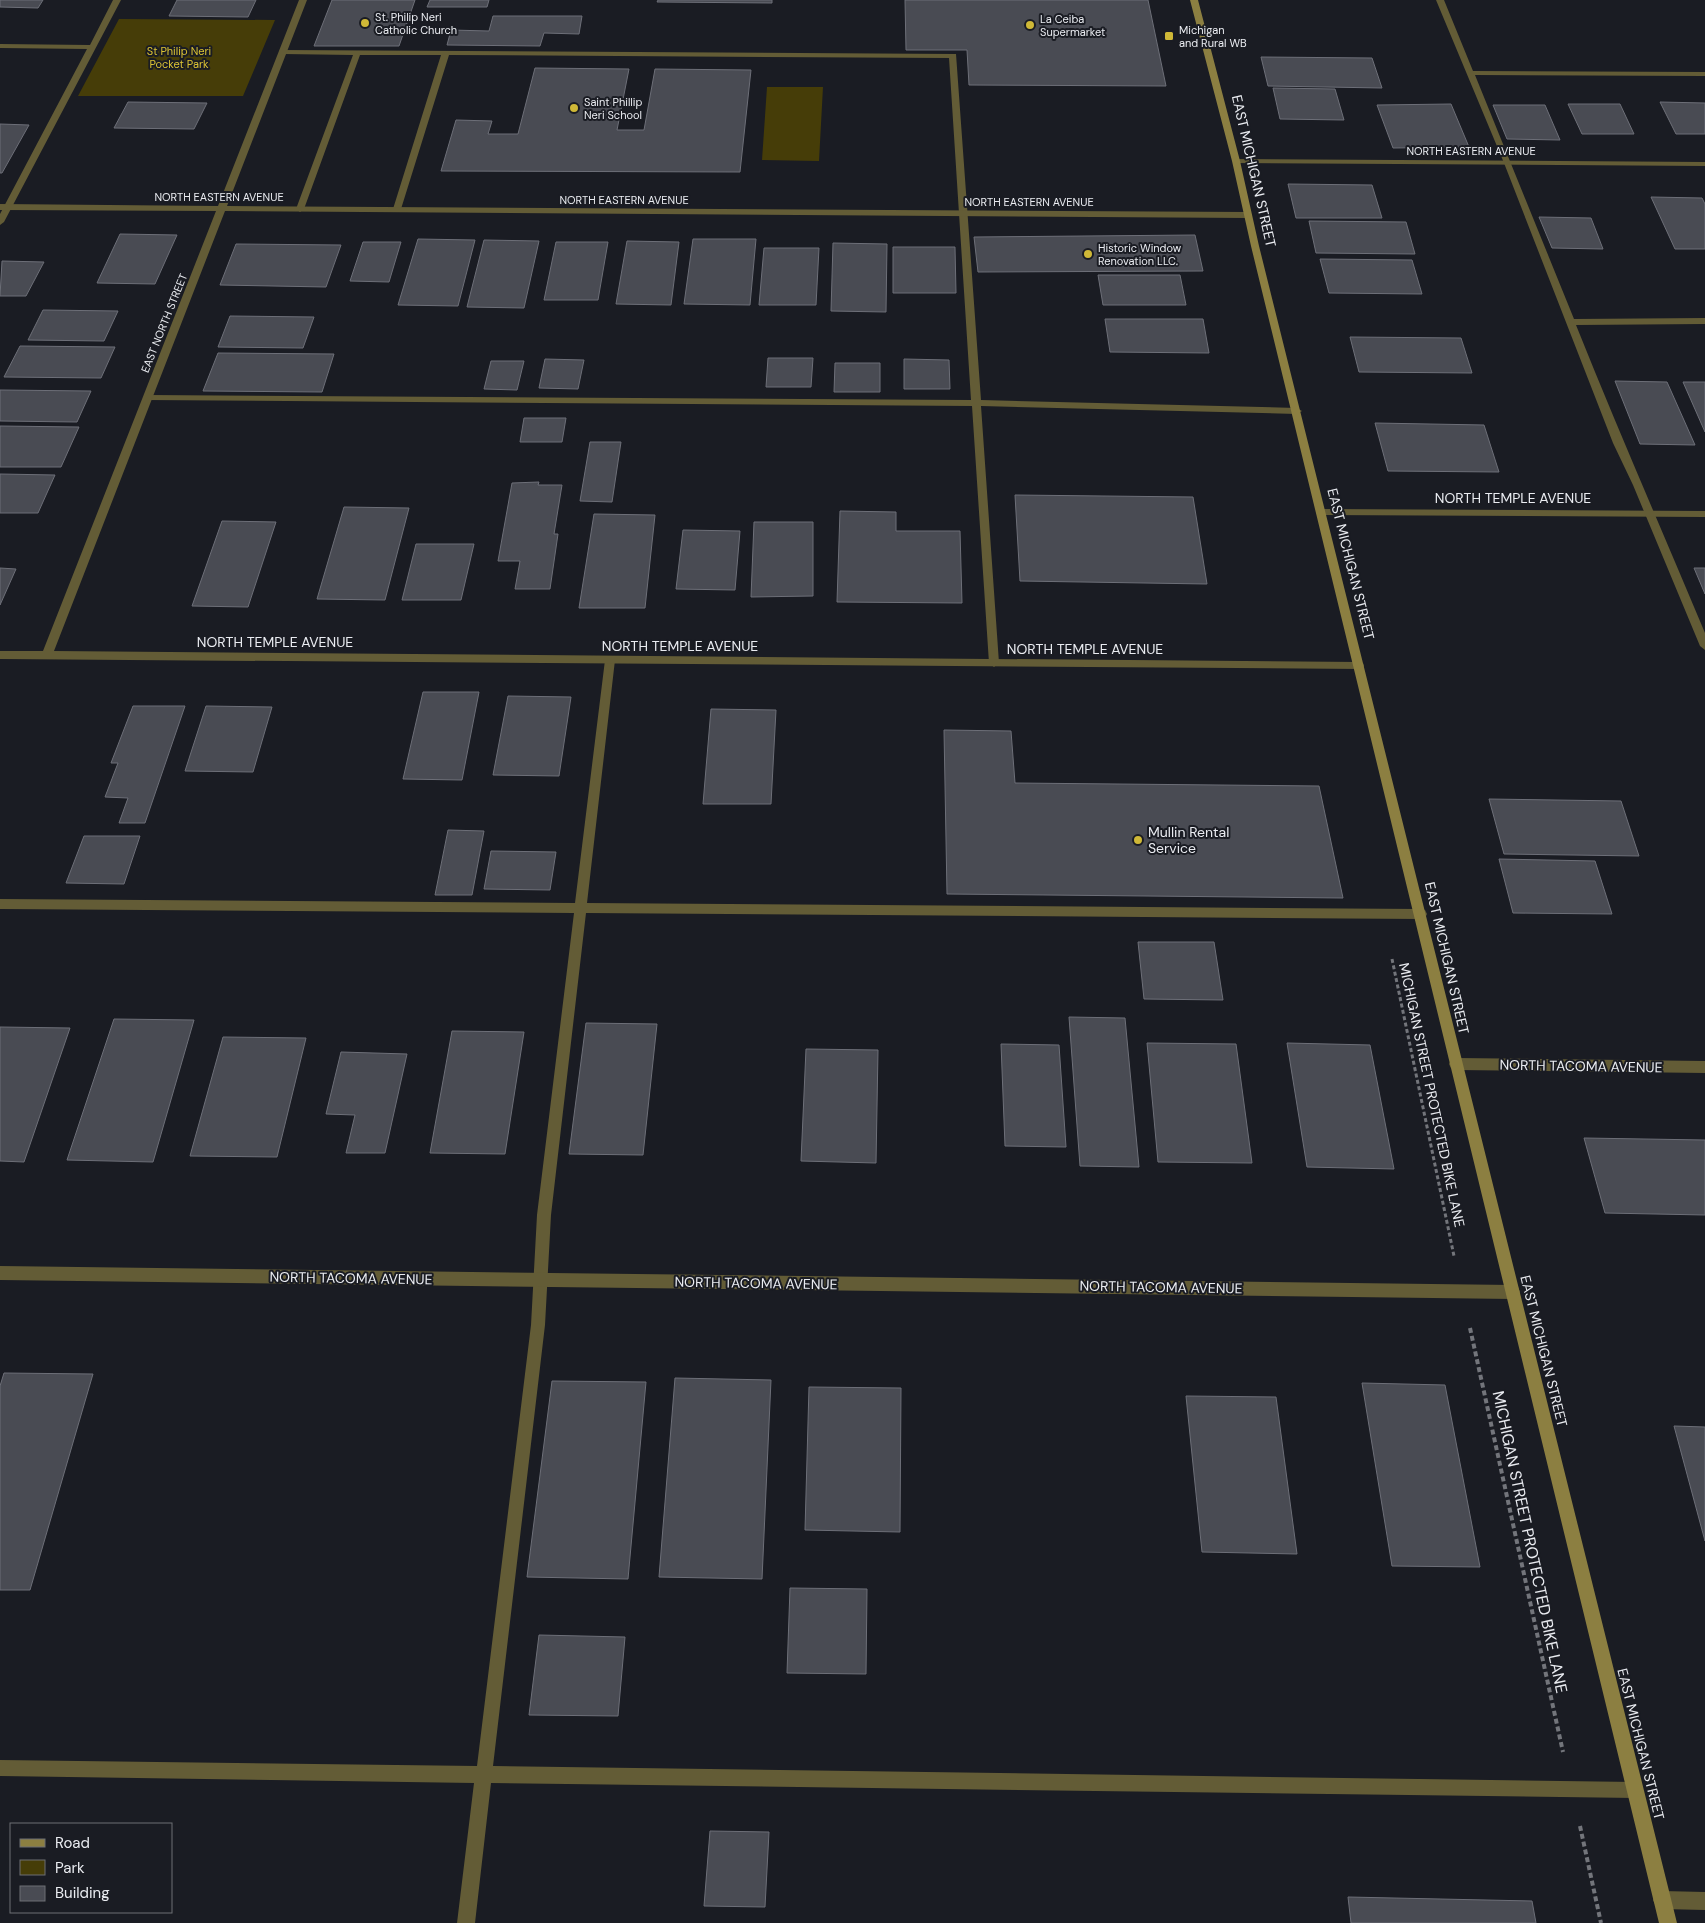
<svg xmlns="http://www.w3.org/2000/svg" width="1705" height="1923" viewBox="0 0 1705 1923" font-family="'DM Sans',sans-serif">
<rect width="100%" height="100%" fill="#1a1c23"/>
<path fill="#463d08" d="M119 19 275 20 243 96H78Z
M767 87H823L819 161 762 160Z"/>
<path fill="#494b53" stroke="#6d6f78" d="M0 0H43L38 8 0 7Z
M177 0H256L248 17 169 16Z
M332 0H415L399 46H314Z
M430 0H489L487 7H427Z
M658 0H772V3L657 2Z
M905 0H1148L1166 86 969 85 967 50H906Z
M493 16H582L579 34 544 33 540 46 447 45 451 30 489 31Z
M1261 57 1372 58 1382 88 1268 86Z
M535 68 629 69 617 130H644L655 69 751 70 740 172 441 171 456 120 492 121 488 134H518Z
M1273 88 1335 89 1344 120 1280 119Z
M128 102 207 103 194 129 114 128Z
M1660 102 1705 103V134H1676Z
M1451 104 1469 147 1393 148 1377 105Z
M1568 104H1620L1634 134H1582Z
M1493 105H1545L1560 140 1507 139Z
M0 124 29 125 2 173H0Z
M1288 184 1372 185 1382 218H1296Z
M1651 197 1702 198 1705 204V249H1675Z
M1539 217 1591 218 1603 249 1552 248Z
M1309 221 1406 222 1415 254 1316 253Z
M120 234 177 235 155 284 97 283Z
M1195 235 1203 271 978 272 974 237Z
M418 239 475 240 458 306 398 305Z
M693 239H756L750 305 684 304Z
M484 240 539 241 524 308 467 307Z
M627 241 679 242 671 305 616 304Z
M363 242H401L389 282 350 281Z
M556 242H608L598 300H544Z
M833 243 887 244 886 312 831 311Z
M236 244 341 245 326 287 220 285Z
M893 247H955L956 293H893Z
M764 248H819L816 305H759Z
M1320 259 1412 260 1422 294 1329 293Z
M2 261 44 262 26 296H0Z
M1098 275H1180L1186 305H1103Z
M43 310 118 311 104 341 28 340Z
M230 316 314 317 303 348 218 347Z
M1105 319H1203L1209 353 1110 352Z
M1350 337 1461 338 1472 373 1359 372Z
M20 346 115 347 101 378 4 377Z
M218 353 334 354 322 392 203 391Z
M768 358H813L811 387H766Z
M545 359 584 360 578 389 539 388Z
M904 359 949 360 950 389H904Z
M491 361H524L517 390 484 389Z
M835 363H880V392H834Z
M1615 381 1667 382 1695 445 1640 444Z
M1683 382H1705V432Z
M0 390 91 391 77 422 0 421Z
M524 418H566L562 442H520Z
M1375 423 1484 425 1499 472 1388 471Z
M0 426 79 427 61 467H0Z
M590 442H621L612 502 580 501Z
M0 474 55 475 38 513H0Z
M539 482 538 485H562L554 534H558L550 589H515L520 561H498L512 483Z
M1015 495 1193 497 1207 584 1020 581Z
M344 507 409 508 385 600 317 599Z
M840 511 896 512V531H960L962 603 837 602Z
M594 514 655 515 645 608H579Z
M222 521 276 522 248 607 192 606Z
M754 522H813V596L751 597Z
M683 530 740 531 735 590 676 589Z
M416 544H474L461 600H402Z
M0 568 16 569 0 605Z
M1694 568H1705V594Z
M423 692H479L462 780 403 779Z
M508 696 571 697 559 776 493 775Z
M133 706H185L145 823H119L128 798 105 797 118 763H111Z
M206 706 272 707 253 772 185 771Z
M711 709 776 710 771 804H703Z
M944 730 1011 731 1015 783 1319 786 1343 898 947 894Z
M1489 799 1621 801 1639 856 1504 854Z
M448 830 484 831 472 895H435Z
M84 836H140L124 884 66 883Z
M491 851 556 852 550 890 484 889Z
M1499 859 1595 861 1612 914 1513 913Z
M1138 942H1214L1223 1000 1144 999Z
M1069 1017 1125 1018 1139 1167 1080 1166Z
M114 1019 194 1020 153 1162 67 1160Z
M586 1023 657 1024 643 1155 569 1154Z
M0 1027 70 1028 24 1162 0 1161Z
M452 1031 524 1032 505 1154 430 1153Z
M223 1037 306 1038 277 1157 190 1156Z
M1147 1043 1236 1044 1252 1163 1158 1162Z
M1287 1043 1370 1045 1394 1169 1307 1167Z
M1001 1044 1059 1045 1066 1147 1005 1146Z
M806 1049 878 1050 876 1163 801 1161Z
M341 1052 407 1054 385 1153H346L355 1115 326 1114Z
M1584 1138 1705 1140V1215L1605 1213Z
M4 1373 93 1374 30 1590H0V1386Z
M675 1378 771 1380 762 1579 659 1577Z
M552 1381 646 1382 628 1579 527 1577Z
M1362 1383 1445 1385 1480 1567 1392 1566Z
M809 1387 901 1388 900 1532 805 1530Z
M1186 1396 1276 1397 1297 1554 1202 1552Z
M1674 1426 1705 1427V1541Z
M790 1588 867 1589 866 1674 787 1673Z
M539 1635 625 1637 618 1716 529 1715Z
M710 1831 769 1832 765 1907 704 1906Z
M1348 1897 1532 1901 1536 1923H1351Z"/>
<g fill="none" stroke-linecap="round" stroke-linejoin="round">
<path stroke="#73757b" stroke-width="3" stroke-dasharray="4 2.5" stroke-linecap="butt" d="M1392 959 1454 1256"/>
<path stroke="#73757b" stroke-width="4" stroke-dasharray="5 3" stroke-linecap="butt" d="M1470 1328 1563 1752
M1580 1826 1601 1923"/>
<path fill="#635c36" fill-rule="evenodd" d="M113 0H121L4 222 0 225V214L87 49 0 48V44L90 45Z
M1436 0H1444L1473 71 1705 72V76L1475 75 1574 319 1705 318V324L1576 325C1617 428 1662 530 1705 633V650L1700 646 1633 485 1613 443 1504 163Z
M280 50 956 54 981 400 1297 408 1302 411 1297 414 981 406 999 663 994 667 989 663 972 406 145 400 143 398 148 395 971 400 949 58 449 55 401 209 397 212 393 209 441 55H360L304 209 300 212 296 209 353 55 283 54 279 52Z
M610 656 615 660 587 903 1421 909 1425 910 1427 914 1425 918 1421 919 586 913 551 1215 545 1325 493 1766 1635 1782 1641 1784 1643 1790 1641 1796 1635 1798 491 1783 475 1923H457L474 1783 0 1776V1760L477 1766 531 1325 537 1215 574 913 0 909V899L575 903 605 660Z"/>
<path fill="#635c36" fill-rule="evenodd" d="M299 0H307L227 206 1248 212 1252 215 1248 218 225 211 54 651 1359 662 1363 663 1364 666 1363 669 0 659V651H43L216 211 0 210V204L218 206Z
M1233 159 1705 162V166L1236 163H1233Z
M1321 509 1705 511V517L1321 515 1316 512Z
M1456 1058 1705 1061V1073L1456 1070 1451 1068 1449 1064 1451 1060Z
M0 1266 1513 1285 1518 1287 1520 1292 1518 1297 1513 1299 0 1280Z
M1662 1891 1705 1892V1910L1662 1909 1656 1906 1653 1900 1656 1894Z"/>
<path fill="#8c7f41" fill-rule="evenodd" d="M1190 0H1198L1240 161 1259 246 1677 1923H1659L1251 246 1232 161Z"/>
</g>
<g fill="#cfb837" stroke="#1a1c23" stroke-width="2">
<circle cx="365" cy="23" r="5"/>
<circle cx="1030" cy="25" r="5"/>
<rect x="1164" y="31" width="10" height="10" rx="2.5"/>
<circle cx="574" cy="108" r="5"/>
<circle cx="1088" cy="254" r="5"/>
<circle cx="1138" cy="840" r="5"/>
</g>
<g text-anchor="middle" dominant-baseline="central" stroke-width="4" stroke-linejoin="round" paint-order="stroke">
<g font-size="11" fill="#eaecf1" stroke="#1a1c23" text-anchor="start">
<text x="375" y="17">St. Philip Neri<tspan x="375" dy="13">Catholic Church</tspan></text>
<text x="1040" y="19">La Ceiba<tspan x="1040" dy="13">Supermarket</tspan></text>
<text x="1179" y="30">Michigan<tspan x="1179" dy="13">and Rural WB</tspan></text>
<text x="584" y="102">Saint Phillip<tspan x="584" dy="13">Neri School</tspan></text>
<text x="1098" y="248">Historic Window<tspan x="1098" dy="13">Renovation LLC.</tspan></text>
</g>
<g font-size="11" fill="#dcc334" stroke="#1a1c23">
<text x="179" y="51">St Philip Neri<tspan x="179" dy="13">Pocket Park</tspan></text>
</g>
<g font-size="11" fill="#eaecf1" stroke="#1a1c23">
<text x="1471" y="151">NORTH EASTERN AVENUE</text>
<text x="219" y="197">NORTH EASTERN AVENUE</text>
<text x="624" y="200">NORTH EASTERN AVENUE</text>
<text x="1029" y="202">NORTH EASTERN AVENUE</text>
<text transform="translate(164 323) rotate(-68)">EAST NORTH STREET</text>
</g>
<g font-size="14" fill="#eaecf1" stroke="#1a1c23">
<text transform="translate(1254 171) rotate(77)">EAST MICHIGAN STREET</text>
<text x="1513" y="498">NORTH TEMPLE AVENUE</text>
<text transform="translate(1351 564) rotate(76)">EAST MICHIGAN STREET</text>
<text x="275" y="642">NORTH TEMPLE AVENUE</text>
<text x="680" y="646">NORTH TEMPLE AVENUE</text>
<text x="1085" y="649">NORTH TEMPLE AVENUE</text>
<text transform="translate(1447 958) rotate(77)">EAST MICHIGAN STREET</text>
<text transform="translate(1581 1066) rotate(1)">NORTH TACOMA AVENUE</text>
<text transform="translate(1432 1095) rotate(78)">MICHIGAN STREET PROTECTED BIKE LANE</text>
<text transform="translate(351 1278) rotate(1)">NORTH TACOMA AVENUE</text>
<text transform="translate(756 1283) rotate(1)">NORTH TACOMA AVENUE</text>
<text transform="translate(1161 1287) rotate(1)">NORTH TACOMA AVENUE</text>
<text transform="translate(1544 1351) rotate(76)">EAST MICHIGAN STREET</text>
<text transform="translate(1641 1744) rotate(76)">EAST MICHIGAN STREET</text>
</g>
<g font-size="14" fill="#eaecf1" stroke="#1a1c23" text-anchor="start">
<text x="1148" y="832">Mullin Rental<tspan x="1148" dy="16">Service</tspan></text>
</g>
<g font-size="16" fill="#eaecf1" stroke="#1a1c23">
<text transform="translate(1530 1542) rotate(78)">MICHIGAN STREET PROTECTED BIKE LANE</text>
</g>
</g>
<rect x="10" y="1823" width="162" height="90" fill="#1a1c23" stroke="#6d6f75"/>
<rect x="20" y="1839" width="25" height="8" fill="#8c7f41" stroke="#6d6f75"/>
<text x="55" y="1848" font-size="15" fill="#eaecf1">Road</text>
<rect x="20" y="1860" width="25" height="15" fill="#463d08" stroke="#6d6f75"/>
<text x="55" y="1873" font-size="15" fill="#eaecf1">Park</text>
<rect x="20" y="1886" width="25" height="15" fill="#494b53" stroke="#6d6f75"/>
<text x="55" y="1898" font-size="15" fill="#eaecf1">Building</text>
</svg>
